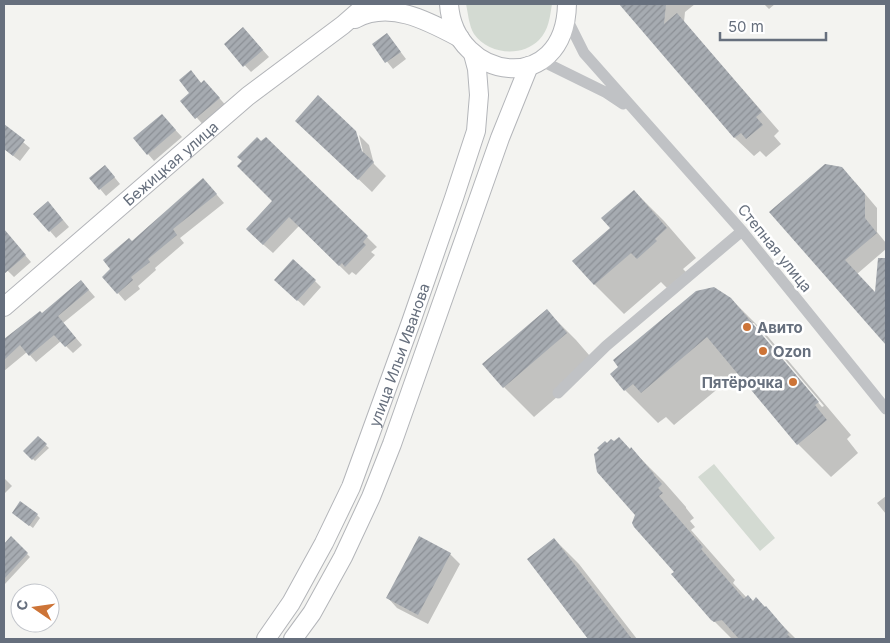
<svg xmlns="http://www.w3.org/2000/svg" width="890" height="643" viewBox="0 0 890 643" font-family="Inter,sans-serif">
<defs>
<pattern id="building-hatch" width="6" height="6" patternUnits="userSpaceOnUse" patternTransform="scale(1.25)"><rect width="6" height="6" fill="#a6abb1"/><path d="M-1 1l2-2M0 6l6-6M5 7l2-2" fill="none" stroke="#8b8f95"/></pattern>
</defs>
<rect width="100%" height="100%" fill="#f3f3f0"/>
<path fill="#d3dad2" d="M466 4H552C550 16 549 30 539 40 521 58 488 54 474 34 469 26 468 13 466 4Z
M714 464 775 538 760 551 698 477Z"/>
<path fill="#0003" fill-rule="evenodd" d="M626 4H695L685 12 684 22 779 131 774 136 781 144 766 157 760 151 754 156 735 138 626 10Z
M764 4H775L769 9Z
M243 28 269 57 251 72 225 44Z
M387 34 406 59 393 69 373 44Z
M191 72 202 84 214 92 229 109 206 128 182 101 191 93Z
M168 122 182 137 154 161 148 154Z
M4 126 30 148 20 161 4 149Z
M310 133 362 157 364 156 359 135 369 145 374 164 386 176 372 192Z
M266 138 377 247 371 252 375 255 356 275 352 272 349 275 299 226 273 253 257 239 273 201 261 143Z
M111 173 120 184 106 196 91 178Z
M203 179 224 203 180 238 184 243 155 268 156 270 138 286 140 289 125 301 118 293Z
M855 182 877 208V232L886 243V249L857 274 876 294 879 269 886 270V343L771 212Z
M634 191 664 221 696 258 683 269 686 272 667 288 661 282 624 314 595 285 574 261 612 228Z
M54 209 69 227 56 238 50 231Z
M5 232 31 262 14 277 4 267V234Z
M81 281 95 297 63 323 82 345 73 353 61 341 36 362 27 352 4 371V341L21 326 42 314Z
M315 281 321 287 304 306 282 286Z
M731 299 764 332 851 435 847 439 858 453 831 477 798 444 738 372 674 425 666 417 658 423 625 390 611 374ZM751 323H754L824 406 822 407Z
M547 311 576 340 596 363 534 417 504 387 484 364Z
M38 438 49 448 35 461 25 451Z
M631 449 664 482 686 507V508L694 518 690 521 695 527 691 530 735 580 733 583 747 598 753 602 756 599 796 639H732L712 619 675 572 636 515 598 471 595 455Z
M4 478 12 486 4 494Z
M886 496V514L877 503Z
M16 515H37L40 518 33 528Z
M11 538 30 557 4 585V546Z
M554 539 579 564 637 639H590L528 559Z
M450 554 460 564 428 624 397 608 388 598Z"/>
<path fill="url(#building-hatch)" d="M619 4H666L664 24 677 13 762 112 756 117 763 125 746 139 741 133 734 138Z
M243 27 263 50 243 67 224 44Z
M387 33 401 52 385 63 372 44Z
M191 70 201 83 204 80 220 98 195 119 180 101 189 93 179 80Z
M318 95 356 131 362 151 374 162 358 180 295 121Z
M162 114 176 130 147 155 133 138Z
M4 124 25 140 13 156 4 149Z
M257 137 261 141 266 137 368 236 363 242 366 245 345 267 342 263 339 266 289 217 263 245 246 229 272 201 237 166 242 161 237 157Z
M825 164 842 167 865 194V218L877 233 845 260 875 292 878 258H886V345L769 212Z
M105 165 115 177 99 190 89 178Z
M203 178 217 194 173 229 177 235 148 259 150 262 131 277 133 280 117 294 102 277 110 269 103 260 129 238 132 241Z
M634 190 667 228 655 239 657 241 637 259 631 253 594 285 572 261 610 228 601 218Z
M48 201 63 220 49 232 33 214Z
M4 229 26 255 4 274Z
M293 259 316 280 297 301 274 280Z
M81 280 89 290 58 316 76 338 65 347 54 335 29 356 20 345 4 360V339L40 311 42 313Z
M714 287 731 298 819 402 815 405 827 420 797 445 707 337 641 393 633 384 624 391 610 374 618 367 613 360 696 291Z
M547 309 567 333 503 388 482 364Z
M38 436 47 444 32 460 23 451Z
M619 437 630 449 631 447 654 474V475L662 484 658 488 663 493 659 496 703 547 701 549 744 599 748 595 753 601 756 597 765 607 766 606 789 633 787 634 792 639H739L722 620 714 622 711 620 671 574 674 572 634 527 632 523 635 515 597 472 594 454 599 450 597 448 605 441 607 443 611 439 614 441Z
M20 501 38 514 29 526 12 513Z
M11 536 28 553 4 579V544Z
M419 536 451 553 418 615 386 598Z
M554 538 632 639H588L527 559Z"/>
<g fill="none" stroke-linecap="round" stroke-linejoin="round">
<g stroke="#b3b5b9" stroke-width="20">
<g id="primary">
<path d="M449 4C454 81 565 98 567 4"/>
<path d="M355 19C390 0 428 21 460 38"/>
<path id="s1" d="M4 307 248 96 343 25 367 4"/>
<path id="s2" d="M266 639 291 603 324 543 351 487 411 322 454 198 476 131 479 95 477 69 473 54"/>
<path d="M293 639 312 613 343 557 371 497 392 444 500 138 529 66"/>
</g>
</g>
<path stroke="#c0c2c5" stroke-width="11" d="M567 19 584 53 742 231 886 409
M542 61 605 92 623 104
M558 393 606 346 742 231"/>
<use href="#primary" stroke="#fff" stroke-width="18"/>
</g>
<g fill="#cd7437" stroke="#fff" stroke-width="2">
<circle cx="747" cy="327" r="5"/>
<circle cx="763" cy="351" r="5"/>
<circle cx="793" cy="382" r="5"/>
</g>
<g text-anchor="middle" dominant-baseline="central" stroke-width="5" stroke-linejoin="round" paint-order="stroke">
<g font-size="15" fill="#666f7d" stroke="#fff">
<text stroke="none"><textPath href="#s1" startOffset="220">Бежицкая улица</textPath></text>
<text transform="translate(775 248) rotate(51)">Степная улица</text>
<text stroke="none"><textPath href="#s2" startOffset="315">улица Ильи Иванова</textPath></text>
</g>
<g font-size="15" font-weight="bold" fill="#666f7d" stroke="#fff" text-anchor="start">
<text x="757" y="327">Авито</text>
<text x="773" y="351">Ozon</text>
<text x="783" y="382" text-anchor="end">Пятёрочка</text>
</g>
</g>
<rect width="890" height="643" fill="none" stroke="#666f7d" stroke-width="10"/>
<g transform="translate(35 608) rotate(283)"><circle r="24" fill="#ffffff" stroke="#c2c5cb"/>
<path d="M0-4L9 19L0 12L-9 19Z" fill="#cd7437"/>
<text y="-8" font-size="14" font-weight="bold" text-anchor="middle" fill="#666f7d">С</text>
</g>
<path d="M720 32v8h106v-8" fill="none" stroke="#666f7d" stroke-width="2.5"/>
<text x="728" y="32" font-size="15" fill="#666f7d" stroke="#ffffff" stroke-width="4" paint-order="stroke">50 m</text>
</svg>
